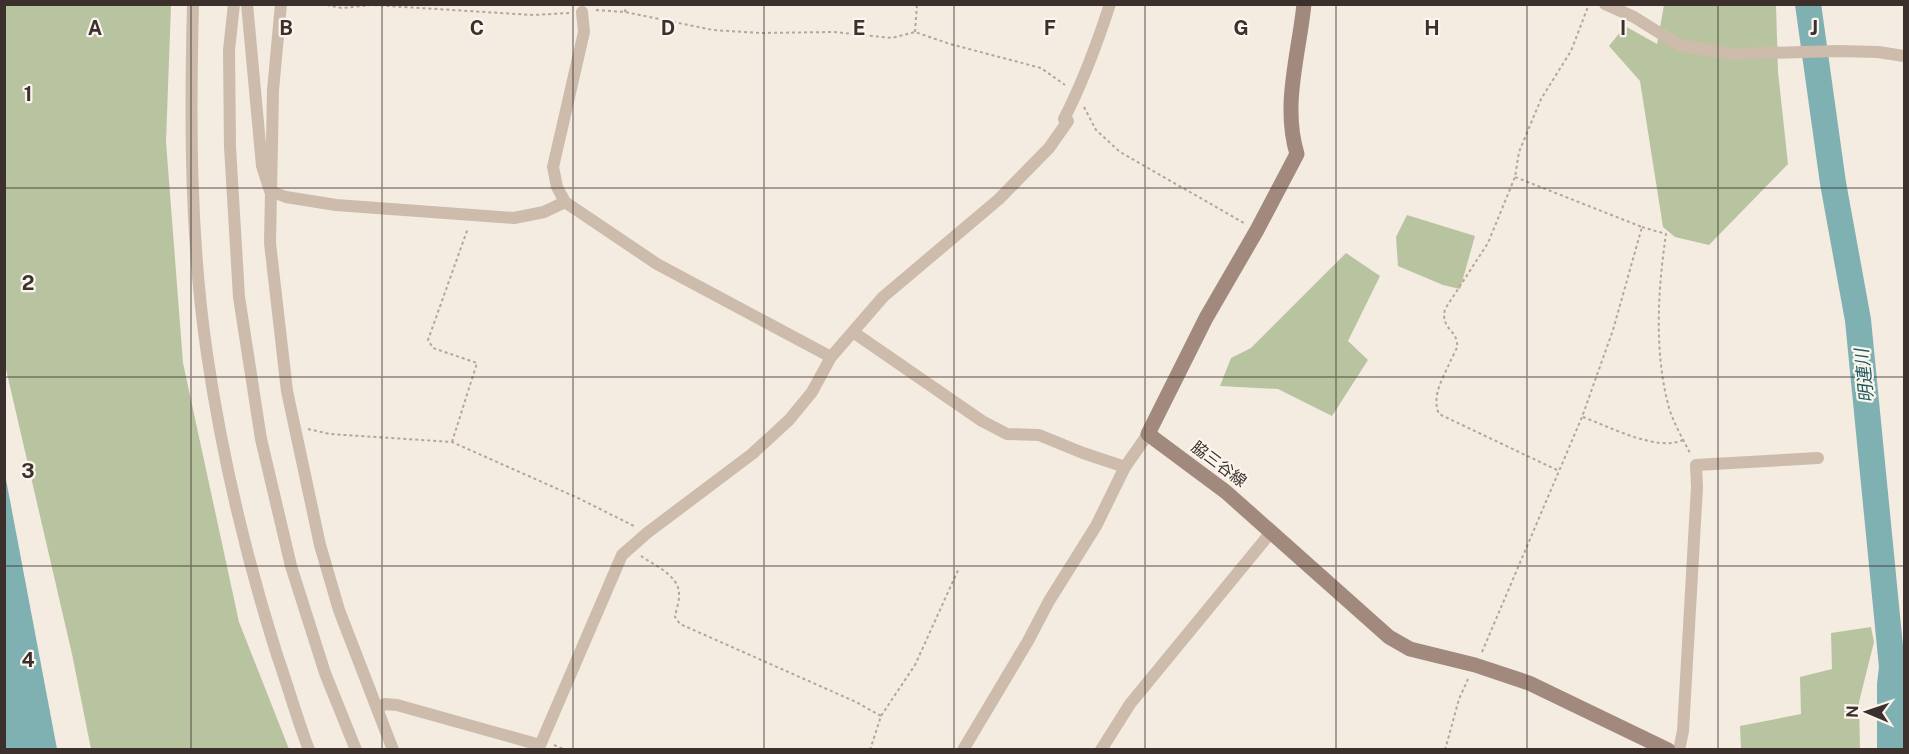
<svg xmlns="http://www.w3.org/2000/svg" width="1909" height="754" viewBox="0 0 1909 754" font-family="'Public Sans','Noto Sans JP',sans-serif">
<rect width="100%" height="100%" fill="#f4ebe1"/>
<path fill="#b8c4a0" d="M4 5H171L166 142 183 363 239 622 289 749H91L72 654 5 365Z
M1664 5H1776L1778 72 1788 164 1709 245 1675 237 1663 227 1640 81 1609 46 1625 26 1657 44Z
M1407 215 1475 236 1460 289 1443 285 1398 266 1396 237Z
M1346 253 1380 276 1348 341 1368 360 1332 416 1278 389 1220 386 1231 358 1251 348Z
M1871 627 1874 642 1859 702 1860 749H1741L1740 726 1801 714 1800 677 1832 669 1831 633Z"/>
<path fill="#7fb0b2" d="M5 474 57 749H5Z"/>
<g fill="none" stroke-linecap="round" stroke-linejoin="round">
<path stroke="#7fb0b2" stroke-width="4.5" d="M1892 667 1904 669"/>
<path stroke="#7fb0b2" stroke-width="26" d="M1808 4 1833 183 1858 320 1892 667 1890 685V750"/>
<path stroke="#b9a596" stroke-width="2" stroke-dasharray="3 3" stroke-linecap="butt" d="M321 4 342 8 372 5 533 15 569 13
M596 10 625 12 713 30 761 33 834 32 892 38 915 32 950 44 1041 68 1065 85
M625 12 626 4
M915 32 917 4
M1084 107 1096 130 1120 152 1244 223
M1642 227 1666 234C1658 289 1654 349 1668 404 1672 421 1683 439 1691 455
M1583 417C1610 427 1657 452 1683 440
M308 429 330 434 452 442 578 498 634 526
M452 442 477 363 433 348 428 340 468 228
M1557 470 1439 414C1431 396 1443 378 1451 360 1452 357 1456 351 1457 347 1459 330 1440 330 1445 309L1488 243 1515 177 1519 152 1541 99 1571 51 1589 4
M641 556C654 565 678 575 679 593 680 600 676 610 675 617L680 624 856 702 881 716
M1482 652 1582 417 1613 330 1642 227 1515 177
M554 745 566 750
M870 750 881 716 915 665 959 568
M1445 750 1459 699 1468 679"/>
<path stroke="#cdbbac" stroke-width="12" d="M193 4C190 121 190 238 207 354 222 456 246 557 277 655 288 686 297 719 309 750
M234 4 229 50 230 147 239 297 261 439 291 566 325 673 356 750
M247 4 262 166 270 191 286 197 336 205 514 218 544 212 565 202
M281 4 273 90 270 243 287 391 320 545 339 610 393 750
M1605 4 1634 17 1679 45 1730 54 1838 51 1878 52 1904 56
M582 12 584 32 553 167 557 187 565 202 657 264 831 357
M853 332 982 421 1007 434 1039 435 1083 453 1125 467
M377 709 385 704 397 705 540 745
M538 750 622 555 647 533 752 454 789 420 812 392 831 357 883 297 999 199 1049 148 1068 121 1064 119C1083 82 1097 44 1110 4
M963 750 1028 641 1049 601 1096 526 1125 467 1148 434
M1101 750 1130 704 1272 531
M1679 750 1683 731 1697 487 1696 465 1818 458"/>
<path stroke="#a18a7d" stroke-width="15" d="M1304 4C1299 54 1282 105 1297 154L1257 230 1206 318 1148 434 1226 492 1389 637 1410 649 1475 665 1529 683 1668 750"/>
</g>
<path fill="none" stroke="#3b302b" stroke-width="1.5" stroke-opacity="0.55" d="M191 4V750M382 4V750M573 4V750M764 4V750M954 4V750M1145 4V750M1336 4V750M1527 4V750M1718 4V750M4 188H1904M4 377H1904M4 566H1904"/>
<g text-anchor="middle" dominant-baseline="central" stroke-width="4.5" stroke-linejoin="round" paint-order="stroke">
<g font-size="16" fill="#3b302b" stroke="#fbf5ee">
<text transform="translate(1219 464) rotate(37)">脇三谷線</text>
</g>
<g font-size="18" font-style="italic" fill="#1f5a5e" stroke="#fbf5ee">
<text transform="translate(1864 376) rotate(-96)">明連川</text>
</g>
</g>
<g font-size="20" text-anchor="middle" font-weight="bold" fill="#3b302b" stroke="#fbf5ee" stroke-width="4.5" stroke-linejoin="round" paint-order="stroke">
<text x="95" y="35">A</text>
<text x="286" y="35">B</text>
<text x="477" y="35">C</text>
<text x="668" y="35">D</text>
<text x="859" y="35">E</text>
<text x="1050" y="35">F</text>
<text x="1241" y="35">G</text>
<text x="1432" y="35">H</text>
<text x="1623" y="35">I</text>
<text x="1814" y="35">J</text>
<text x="28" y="101">1</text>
<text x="28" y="290">2</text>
<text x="28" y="478">3</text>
<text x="28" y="667">4</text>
</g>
<rect width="1909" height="754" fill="none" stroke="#3b302b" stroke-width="12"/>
<g transform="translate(1867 712) rotate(272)" stroke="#fbf5ee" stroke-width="4.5" paint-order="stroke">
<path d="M0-4.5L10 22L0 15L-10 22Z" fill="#3b302b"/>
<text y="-9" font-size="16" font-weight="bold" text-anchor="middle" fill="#3b302b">N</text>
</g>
</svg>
